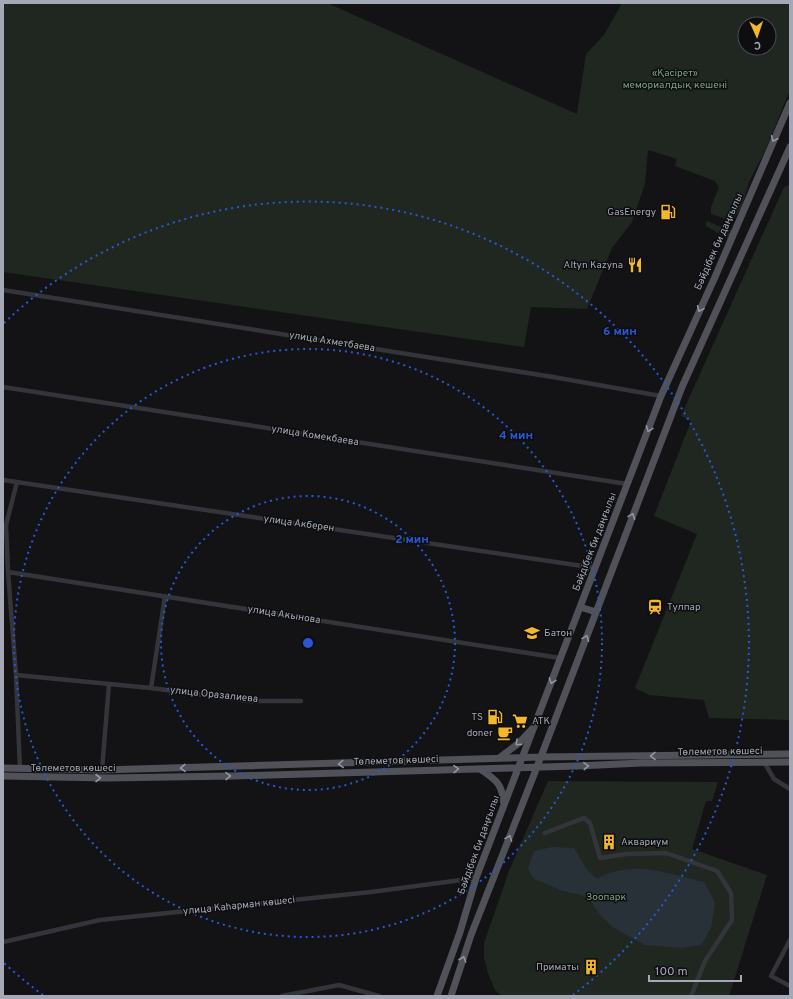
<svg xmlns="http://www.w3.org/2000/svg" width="793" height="999" viewBox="0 0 793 999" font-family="Overpass,sans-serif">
<rect width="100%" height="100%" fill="#131315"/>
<path fill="#1f2720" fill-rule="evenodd" d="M3 3H327L577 114 586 54 604 35 622 3H790V90L766 149 749 182 741 208 732 221 711 214V207L719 187 715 181 675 166 677 159 648 150 645 184 632 222 612 248 587 309 531 307 524 347 3 272ZM745 24H769V48H745Z
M790 185V720L709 718 704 700 649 695 635 688 697 534 654 516 691 421 681 416 784 187Z
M707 221 728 230H733L728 239 706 226 705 224Z
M548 781 718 782 712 801H706L692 849 767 875 729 996H502L495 990 488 973 484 958V943L509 871Z"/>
<path fill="#293138" d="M552 847 574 848 587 870 597 879C630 859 670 874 704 882L715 902 711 928 701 945 681 948 645 945 614 928 599 914 589 898 577 894 563 891 534 879 528 869 534 851Z"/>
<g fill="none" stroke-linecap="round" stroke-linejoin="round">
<path stroke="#34353a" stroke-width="4.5" d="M3 290 553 377 661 396
M3 387 627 484
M3 480 596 568
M17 482 6 525 8 572 16 675 20 769
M8 572 560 658
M16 675 151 688 165 596
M151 688 250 701H301
M764 762 774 779 790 789
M102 770 109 684
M545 833 584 818 590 823 600 858 626 854 666 853 717 871 731 893 732 920 705 961 691 996
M790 940 771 976 790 986
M3 942 100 920 371 892 476 878
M282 996 339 985 379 996"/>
<path stroke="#505159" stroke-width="7" d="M580 607 596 612
M499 758 519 743 533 728
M3 768 102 770 541 757 790 754
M480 769C496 780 502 783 504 804
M3 776 107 778 234 776 577 766 642 763 790 762
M437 996 460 932 476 878 661 396 715 277 790 103
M451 996 471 935 537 767 682 387 790 147"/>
</g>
<defs><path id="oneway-chevron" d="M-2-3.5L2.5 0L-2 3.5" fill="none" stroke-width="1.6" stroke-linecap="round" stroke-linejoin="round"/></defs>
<g stroke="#9397a3">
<use href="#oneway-chevron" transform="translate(774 139) rotate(113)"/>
<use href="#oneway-chevron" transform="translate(700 309) rotate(114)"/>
<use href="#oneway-chevron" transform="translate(649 429) rotate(111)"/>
<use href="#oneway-chevron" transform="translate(632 516) rotate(-69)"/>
<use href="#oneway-chevron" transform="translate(586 638) rotate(-69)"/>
<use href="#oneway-chevron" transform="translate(552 681) rotate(110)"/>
<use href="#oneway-chevron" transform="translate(518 743) rotate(137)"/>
<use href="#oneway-chevron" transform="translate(653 756) rotate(179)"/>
<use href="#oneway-chevron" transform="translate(341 764) rotate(178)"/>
<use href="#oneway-chevron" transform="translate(586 766) rotate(-3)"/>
<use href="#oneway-chevron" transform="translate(183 768) rotate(179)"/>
<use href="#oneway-chevron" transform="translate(456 769) rotate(-1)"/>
<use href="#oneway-chevron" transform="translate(228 776) rotate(-1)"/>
<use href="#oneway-chevron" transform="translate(98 778)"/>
<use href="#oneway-chevron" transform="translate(509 838) rotate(-69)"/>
<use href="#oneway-chevron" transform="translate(463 959) rotate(-71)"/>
</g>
<g fill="none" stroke="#2a57d4" stroke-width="2" stroke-dasharray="2 4">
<circle cx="308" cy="643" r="147"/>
<circle cx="308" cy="643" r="294"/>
<path d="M43 995A441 441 0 0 1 4 963M4 323A441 441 0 1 1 573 995"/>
</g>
<defs>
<g id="fuel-bare" transform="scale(1.2)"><path d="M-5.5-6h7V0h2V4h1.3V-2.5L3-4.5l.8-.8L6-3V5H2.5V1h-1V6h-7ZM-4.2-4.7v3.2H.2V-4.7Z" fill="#f4b62b" stroke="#0e0e10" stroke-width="2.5" paint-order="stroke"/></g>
<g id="restaurant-bare" transform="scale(1.2)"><path d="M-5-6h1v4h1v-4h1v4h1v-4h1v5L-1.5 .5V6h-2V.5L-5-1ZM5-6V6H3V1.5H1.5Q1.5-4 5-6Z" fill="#f4b62b" stroke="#0e0e10" stroke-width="2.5" paint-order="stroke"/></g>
<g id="station-bare" transform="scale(1.2)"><path d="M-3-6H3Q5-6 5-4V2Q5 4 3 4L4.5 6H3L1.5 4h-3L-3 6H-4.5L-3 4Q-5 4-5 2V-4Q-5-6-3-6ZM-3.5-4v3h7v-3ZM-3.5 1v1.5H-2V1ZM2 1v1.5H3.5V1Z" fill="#f4b62b" stroke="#0e0e10" stroke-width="2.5" paint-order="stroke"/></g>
<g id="school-bare" transform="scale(1.2)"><path d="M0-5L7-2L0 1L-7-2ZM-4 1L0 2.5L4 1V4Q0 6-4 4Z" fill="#f4b62b" stroke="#0e0e10" stroke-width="2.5" paint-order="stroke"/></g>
<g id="supermarket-bare" transform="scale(1.2)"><path d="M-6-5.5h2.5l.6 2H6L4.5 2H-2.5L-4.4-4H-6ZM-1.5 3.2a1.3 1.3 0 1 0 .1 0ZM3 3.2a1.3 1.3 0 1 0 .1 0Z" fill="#f4b62b" stroke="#0e0e10" stroke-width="2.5" paint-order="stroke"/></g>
<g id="cafe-bare" transform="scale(1.2)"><path d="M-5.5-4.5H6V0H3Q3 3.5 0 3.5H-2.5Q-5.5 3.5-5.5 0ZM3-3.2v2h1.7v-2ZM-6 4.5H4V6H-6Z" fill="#f4b62b" stroke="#0e0e10" stroke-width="2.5" paint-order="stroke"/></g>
<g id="building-bare" transform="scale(1.2)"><path d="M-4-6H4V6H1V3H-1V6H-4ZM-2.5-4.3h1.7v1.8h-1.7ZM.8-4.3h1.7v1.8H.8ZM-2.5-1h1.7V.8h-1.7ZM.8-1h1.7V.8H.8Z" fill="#f4b62b" stroke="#0e0e10" stroke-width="2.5" paint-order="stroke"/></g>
</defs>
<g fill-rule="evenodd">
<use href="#fuel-bare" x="668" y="212"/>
<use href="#restaurant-bare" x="635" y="265"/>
<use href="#station-bare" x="655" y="607"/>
<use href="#school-bare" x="532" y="633"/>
<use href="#fuel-bare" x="495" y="717"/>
<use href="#supermarket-bare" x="520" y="721"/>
<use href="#cafe-bare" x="505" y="733"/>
<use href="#building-bare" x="609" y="842"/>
<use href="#building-bare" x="591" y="967"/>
</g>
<g text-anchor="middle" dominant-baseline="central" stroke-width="3" stroke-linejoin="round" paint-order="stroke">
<g font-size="10" fill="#7ba17e" stroke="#0e0e10">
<text x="675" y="73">«Қасірет»<tspan x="675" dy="12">мемориалдық кешені</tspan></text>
<text x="606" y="897">Зоопарк</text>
</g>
<g font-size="10" fill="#a4a9b5" stroke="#0e0e10" text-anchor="end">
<text x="656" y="212">GasEnergy</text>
<text x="623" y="265">Altyn Kazyna</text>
<text x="667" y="607" text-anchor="start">Тулпар</text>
<text x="544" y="633" text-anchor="start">Батон</text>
<text x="483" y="717">TS</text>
<text x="532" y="721" text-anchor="start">АТК</text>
<text x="493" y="733">doner</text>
<text x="621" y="842" text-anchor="start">Аквариум</text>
<text x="579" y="967">Приматы</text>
</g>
<g font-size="10" fill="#a4a9b5" stroke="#0e0e10">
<text transform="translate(719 242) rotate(-66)">Бәйдібек би даңғылы</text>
<text transform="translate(332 342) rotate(9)">улица Ахметбаева</text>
<text transform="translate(315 436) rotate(9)">улица Комекбаева</text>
<text transform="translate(299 524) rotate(8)">улица Акберен</text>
<text transform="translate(595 542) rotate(-69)">Бәйдібек би даңғылы</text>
<text transform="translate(284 615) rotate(9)">улица Акынова</text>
<text transform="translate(214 695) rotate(6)">улица Оразалиева</text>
<text transform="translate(720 752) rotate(-1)">Төлеметов көшесі</text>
<text transform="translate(396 761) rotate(-2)">Төлеметов көшесі</text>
<text x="73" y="768">Төлеметов көшесі</text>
<text transform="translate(479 845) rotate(-70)">Бәйдібек би даңғылы</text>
<text transform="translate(239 906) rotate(-6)">улица Каһарман көшесі</text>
</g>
</g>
<circle cx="308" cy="643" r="6" fill="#2a57d4" stroke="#0e0e10" stroke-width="2"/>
<g font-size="12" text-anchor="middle" font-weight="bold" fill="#2a57d4" stroke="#0e0e10" stroke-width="3" stroke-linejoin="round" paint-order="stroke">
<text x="620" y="335">6 мин</text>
<text x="516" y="439">4 мин</text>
<text x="412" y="543">2 мин</text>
</g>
<rect width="793" height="999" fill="none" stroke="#a4a9b5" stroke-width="8"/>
<g transform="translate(757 36) rotate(177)"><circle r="19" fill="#0e0e10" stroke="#4a4c52"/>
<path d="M0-3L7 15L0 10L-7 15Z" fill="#f4b62b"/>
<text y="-6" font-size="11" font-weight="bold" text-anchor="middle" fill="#a4a9b5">С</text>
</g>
<path d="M649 975v6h92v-6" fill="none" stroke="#a4a9b5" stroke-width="2"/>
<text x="655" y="975" font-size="12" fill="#a4a9b5" stroke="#0e0e10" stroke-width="3" paint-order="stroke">100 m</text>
</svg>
